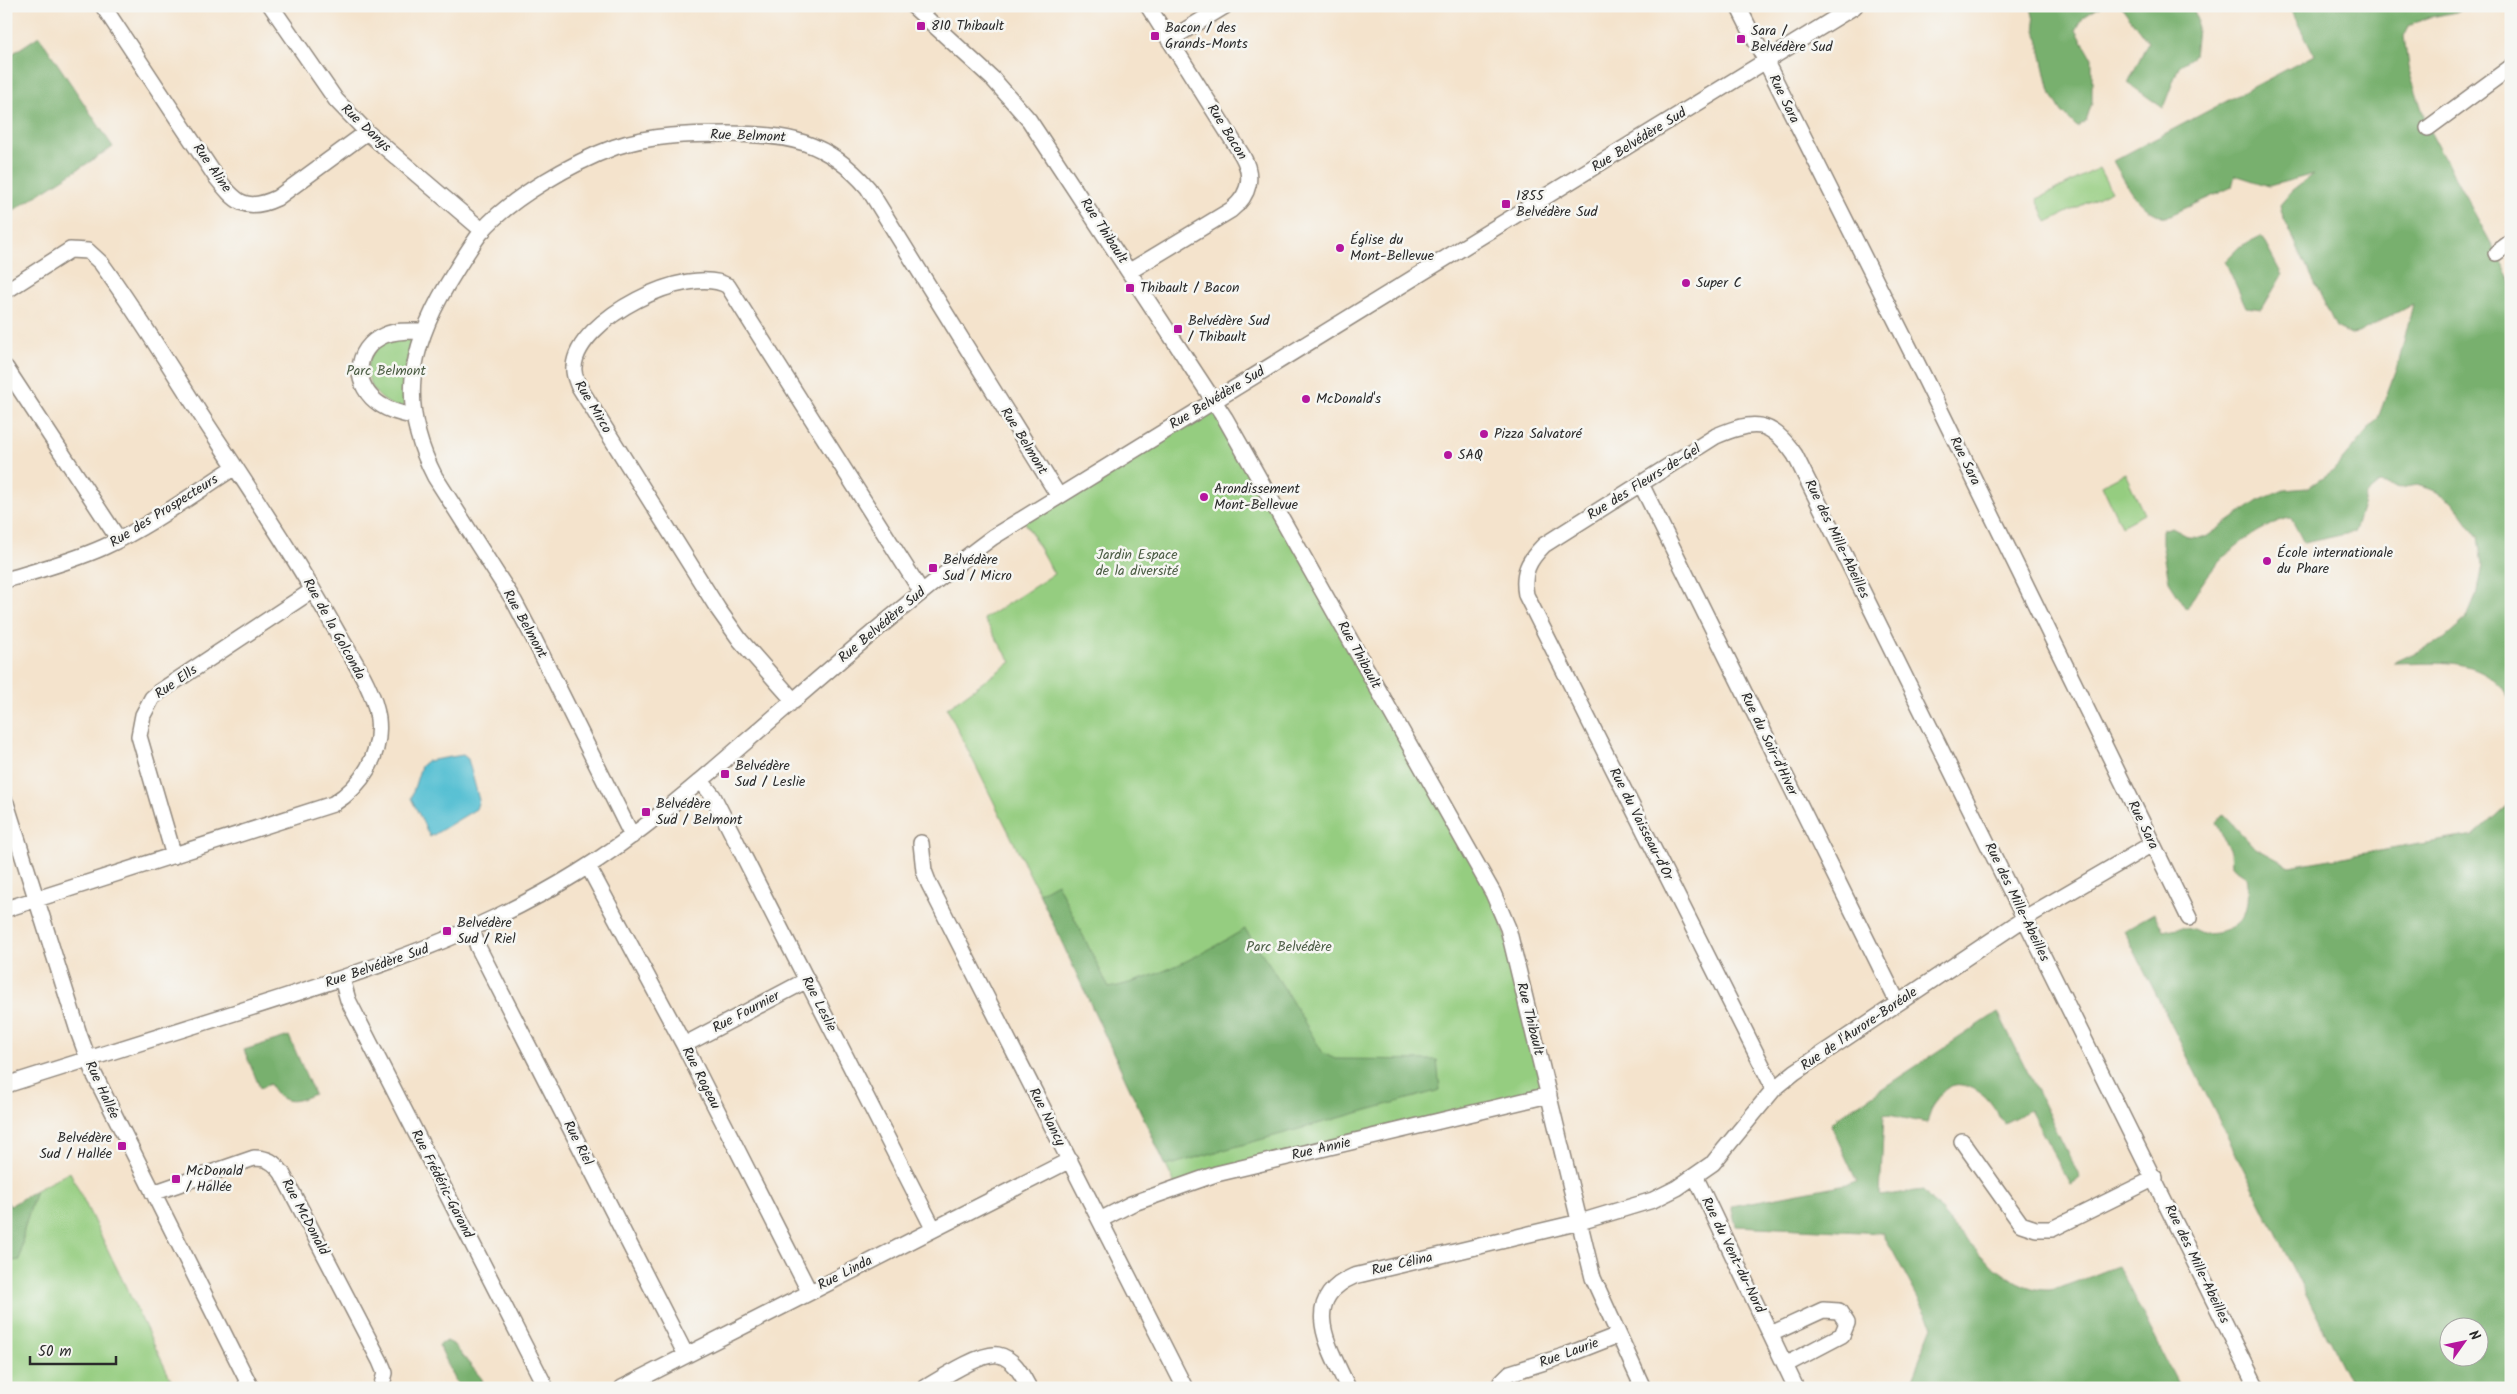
<svg xmlns="http://www.w3.org/2000/svg" width="2517" height="1394" viewBox="0 0 2517 1394" font-family="Kalam,sans-serif">
<rect width="100%" height="100%" fill="#f6f6f2"/>
<filter id="ink" filterUnits="userSpaceOnUse"><feTurbulence type="fractalNoise" baseFrequency=".02" numOctaves="2"/><feDisplacementMap in="SourceGraphic" scale="10" xChannelSelector="R" yChannelSelector="G"/><feConvolveMatrix kernelMatrix="1 2 1 2 8 2 1 2 1" color-interpolation-filters="sRGB"/></filter>
<filter id="wash" filterUnits="userSpaceOnUse"><feTurbulence type="fractalNoise" baseFrequency=".0096" numOctaves="4" result="noise"/><feDisplacementMap in="SourceGraphic" scale="20" xChannelSelector="R" yChannelSelector="G"/><feGaussianBlur stdDeviation="1.12" result="paint"/><feColorMatrix in="noise" values="0 0 0 0 0 0 0 0 0 0 0 0 0 0 0 0 0 1.4 0 .05"/><feComposite in="paint" operator="in"/></filter>
<g filter="url(#wash)">
<rect width="100%" height="100%" fill="#f4e3cc"/>
<path fill="#95cd80" stroke="#607c56" d="M2099 168 2111 191 2047 222 2037 199Z
M403 337 412 339 405 373 404 408C371 405 352 362 384 343 390 339 397 339 403 337Z
M1214 400 1493 893 1549 1095 1176 1187 1039 893 947 708 1011 662 984 619 1054 574 1022 517Z
M2125 473 2144 514 2121 526 2102 485Z
M70 1172 175 1388H6V1262L20 1259 24 1229 36 1190Z"/>
<path fill="#78b06e" stroke="#526e4c" fill-rule="evenodd" d="M2102 6 2084 16 2076 30 2092 58V102L2086 121 2077 127 2062 112 2050 92 2031 7Z
M2121 6H2192L2198 20 2194 56 2179 66 2163 108 2128 83 2148 42Z
M2289 6H2468L2456 12 2426 18 2409 26 2404 36 2408 67 2428 128 2511 280V699C2482 654 2439 663 2393 663L2444 639 2466 620 2476 596 2482 565 2478 537 2453 502 2435 491 2417 485 2400 488 2379 484 2366 495 2355 532 2304 543 2291 518C2279 519 2269 526 2259 531 2223 552 2206 574 2187 609L2169 581 2162 543V530L2172 527 2189 536 2206 537 2258 501 2284 490 2307 488 2333 471 2378 418 2399 361 2413 304 2358 333 2350 334 2336 327 2283 217 2280 205 2291 192 2314 174 2269 186 2235 175 2232 187 2166 217C2139 212 2126 183 2113 161L2314 55Z
M39 36 113 147 6 215V58Z
M2261 236 2282 275 2262 309 2246 307 2225 261 2239 247Z
M2511 799V1388H2353L2124 930 2154 913 2163 931C2172 929 2181 926 2190 929 2195 930 2199 934 2204 934 2244 933 2251 911 2246 876L2231 866 2230 852 2216 822 2223 814 2254 847 2289 866 2474 835 2505 807ZM2450 1326H2480V1356H2450Z
M1057 883 1109 988C1161 977 1200 955 1245 929L1270 965 1323 1053 1335 1059 1437 1060 1440 1090 1166 1166 1039 893Z
M1998 1012 2080 1178 2070 1184 2030 1110 2004 1123C1997 1113 1990 1098 1979 1092 1949 1072 1935 1096 1927 1123L1884 1114 1880 1196 1923 1190C1952 1223 2001 1292 2049 1290 2063 1289 2103 1271 2118 1266L2180 1388H1908L1933 1326 1883 1233 1736 1226 1731 1206 1857 1182 1830 1123Z
M289 1036 314 1094C294 1103 282 1106 270 1084L260 1088 244 1050Z
M36 1190 24 1229 20 1260 6 1262V1200L10 1206Z
M447 1341 453 1344 482 1379 484 1388H459L439 1345Z"/>
<path fill="#57c0d3" stroke="#41767f" d="M463 755 468 759 479 800 476 809 430 837 411 798 421 766 427 761Z"/>
</g>
<g filter="url(#ink)">
<g fill="none" stroke-linecap="round" stroke-linejoin="round">
<g stroke="#90877c" stroke-width="18">
<path id="minor" d="M103 6 216 177C236 202 245 213 277 198L367 132
M271 6 336 100 367 132 483 231
M913 6 993 79 1029 120 1225 418 1493 893 1508 928 1593 1278 1643 1388
M1738 6 1926 381 2189 918
M1169 40 1225 6
M2428 128 2511 67
M2496 253 2511 242
M1130 271 1231 210C1250 195 1254 176 1242 155L1148 6
M6 291 70 250 88 251 101 263C136 311 167 362 199 412 246 484 294 555 336 630 351 657 374 688 378 719 382 755 362 786 333 804L6 909
M6 368 119 540
M413 416C402 414 390 411 381 405 352 387 353 348 385 335 397 330 411 331 423 331
M1641 484 1898 1003
M6 580C39 570 73 561 104 547 150 526 193 494 235 467
M794 701 740 640 718 609 578 385C576 379 573 374 574 367 577 319 688 263 728 286L921 591
M701 781 713 796 933 1228
M6 803 79 1034 93 1072 251 1388
M632 836 533 637 514 601 435 477C399 407 408 351 447 285 458 267 469 248 482 231 510 198 574 162 615 147 651 135 690 134 727 134 787 134 827 140 868 188L1058 495
M921 843 924 871 929 884 1185 1388
M174 856 139 736 143 715 152 698 159 692 313 590
M588 866 684 1045 809 1291
M472 930 478 947 686 1355
M342 979 348 1000 546 1388
M684 1045 807 980
M6 1085C89 1059 171 1033 253 1007 366 971 476 936 577 873 639 835 694 787 749 739 829 670 908 600 993 537L1855 6
M1774 1089 1526 595C1522 573 1528 561 1544 545L1716 436C1754 420 1770 419 1795 455L2257 1388
M1962 1141 2021 1224 2036 1229H2052L2155 1178
M1695 1176 1796 1388
M153 1193 254 1158C268 1158 274 1162 282 1173L380 1361 385 1373 381 1388
M1100 1220 1131 1204 1216 1174 1549 1095
M1771 1334 1823 1310 1839 1311 1847 1323 1842 1335 1785 1365
M622 1388 1070 1160
M925 1388C940 1379 981 1352 998 1355 1014 1358 1022 1375 1029 1388
M1348 1388C1330 1348 1298 1300 1354 1276L1580 1222 1653 1200 1677 1188 1713 1163 1774 1089 1795 1072 2025 918 2152 844
M1499 1388 1501 1382 1510 1373 1567 1355 1618 1335"/>
</g>
<use href="#minor" stroke="#fff" stroke-width="15"/>
</g>
</g>
<g fill="#b5179e" stroke="#f6f6f2" stroke-width="2">
<rect x="916" y="21" width="10" height="10" rx="2.5"/>
<rect x="1150" y="31" width="10" height="10" rx="2.5"/>
<rect x="1736" y="34" width="10" height="10" rx="2.5"/>
<rect x="1501" y="199" width="10" height="10" rx="2.5"/>
<circle cx="1340" cy="248" r="5"/>
<circle cx="1686" cy="283" r="5"/>
<rect x="1125" y="283" width="10" height="10" rx="2.5"/>
<rect x="1173" y="324" width="10" height="10" rx="2.5"/>
<circle cx="1306" cy="399" r="5"/>
<circle cx="1484" cy="434" r="5"/>
<circle cx="1448" cy="455" r="5"/>
<circle cx="1204" cy="497" r="5"/>
<circle cx="2267" cy="561" r="5"/>
<rect x="928" y="563" width="10" height="10" rx="2.5"/>
<rect x="720" y="769" width="10" height="10" rx="2.5"/>
<rect x="641" y="807" width="10" height="10" rx="2.5"/>
<rect x="442" y="926" width="10" height="10" rx="2.5"/>
<rect x="117" y="1141" width="10" height="10" rx="2.5"/>
<rect x="171" y="1174" width="10" height="10" rx="2.5"/>
</g>
<g text-anchor="middle" dominant-baseline="central" stroke-width="5" stroke-linejoin="round" paint-order="stroke">
<g font-size="14" fill="#2b2b2b" stroke="#f6f6f2" text-anchor="start">
<text x="931" y="26">810 Thibault</text>
<text x="1165" y="28">Bacon / des<tspan x="1165" dy="16">Grands-Monts</tspan></text>
<text x="1751" y="31">Sara /<tspan x="1751" dy="16">Belvédère Sud</tspan></text>
<text x="1516" y="196">1855<tspan x="1516" dy="16">Belvédère Sud</tspan></text>
<text x="1350" y="240">Église du<tspan x="1350" dy="16">Mont-Bellevue</tspan></text>
<text x="1696" y="283">Super C</text>
<text x="1140" y="288">Thibault / Bacon</text>
<text x="1188" y="321">Belvédère Sud<tspan x="1188" dy="16">/ Thibault</tspan></text>
<text x="1316" y="399">McDonald's</text>
<text x="1494" y="434">Pizza Salvatoré</text>
<text x="1458" y="455">SAQ</text>
<text x="1214" y="489">Arondissement<tspan x="1214" dy="16">Mont-Bellevue</tspan></text>
<text x="2277" y="553">École internationale<tspan x="2277" dy="16">du Phare</tspan></text>
<text x="943" y="560">Belvédère<tspan x="943" dy="16">Sud / Micro</tspan></text>
<text x="735" y="766">Belvédère<tspan x="735" dy="16">Sud / Leslie</tspan></text>
<text x="656" y="804">Belvédère<tspan x="656" dy="16">Sud / Belmont</tspan></text>
<text x="457" y="923">Belvédère<tspan x="457" dy="16">Sud / Riel</tspan></text>
<text x="112" y="1138" text-anchor="end">Belvédère<tspan x="112" dy="16">Sud / Hallée</tspan></text>
<text x="186" y="1171">McDonald<tspan x="186" dy="16">/ Hallée</tspan></text>
</g>
<g font-size="14" fill="#2b2b2b" stroke="#f6f6f2">
<text transform="translate(1784 99) rotate(64)">Rue Sara</text>
<text transform="translate(366 128) rotate(43)">Rue Danys</text>
<text transform="translate(1227 132) rotate(58)">Rue Bacon</text>
<text transform="translate(748 136) rotate(2)">Rue Belmont</text>
<text transform="translate(1639 140) rotate(-32)">Rue Belvédère Sud</text>
<text transform="translate(212 168) rotate(55)">Rue Aline</text>
<text transform="translate(1104 231) rotate(57)">Rue Thibault</text>
<text transform="translate(1217 398) rotate(-31)">Rue Belvédère Sud</text>
<text transform="translate(593 407) rotate(59)">Rue Mirco</text>
<text transform="translate(1024 441) rotate(58)">Rue Belmont</text>
<text transform="translate(1965 461) rotate(64)">Rue Sara</text>
<text transform="translate(1644 482) rotate(-32)">Rue des Fleurs-de-Gel</text>
<text transform="translate(164 511) rotate(-32)">Rue des Prospecteurs</text>
<text transform="translate(1837 539) rotate(64)">Rue des Mille-Abeilles</text>
<text transform="translate(525 624) rotate(61)">Rue Belmont</text>
<text transform="translate(882 625) rotate(-40)">Rue Belvédère Sud</text>
<text transform="translate(334 629) rotate(61)">Rue de la Golconda</text>
<text transform="translate(1359 655) rotate(61)">Rue Thibault</text>
<text transform="translate(176 682) rotate(-35)">Rue Ells</text>
<text transform="translate(1769 744) rotate(64)">Rue du Soir-d'Hiver</text>
<text transform="translate(1641 824) rotate(63)">Rue du Vaisseau-d'Or</text>
<text transform="translate(2143 825) rotate(64)">Rue Sara</text>
<text transform="translate(2017 902) rotate(64)">Rue des Mille-Abeilles</text>
<text transform="translate(377 966) rotate(-19)">Rue Belvédère Sud</text>
<text transform="translate(819 1004) rotate(63)">Rue Leslie</text>
<text transform="translate(746 1012) rotate(-28)">Rue Fournier</text>
<text transform="translate(1530 1019) rotate(76)">Rue Thibault</text>
<text transform="translate(1859 1029) rotate(-34)">Rue de l'Aurore-Boréale</text>
<text transform="translate(701 1078) rotate(63)">Rue Rogeau</text>
<text transform="translate(102 1090) rotate(65)">Rue Hallée</text>
<text transform="translate(1047 1117) rotate(63)">Rue Nancy</text>
<text transform="translate(578 1143) rotate(63)">Rue Riel</text>
<text transform="translate(1321 1149) rotate(-13)">Rue Annie</text>
<text transform="translate(442 1184) rotate(63)">Rue Frédéric-Garand</text>
<text transform="translate(305 1217) rotate(62)">Rue McDonald</text>
<text transform="translate(1733 1255) rotate(64)">Rue du Vent-du-Nord</text>
<text transform="translate(1402 1264) rotate(-13)">Rue Célina</text>
<text transform="translate(2197 1264) rotate(64)">Rue des Mille-Abeilles</text>
<text transform="translate(845 1273) rotate(-27)">Rue Linda</text>
<text transform="translate(1569 1353) rotate(-20)">Rue Laurie</text>
</g>
<g font-size="14" fill="#4b5c44" stroke="#f6f6f2">
<text x="386" y="371">Parc Belmont</text>
<text x="1137" y="555">Jardin Espace<tspan x="1137" dy="16">de la diversité</tspan></text>
<text x="1289" y="947">Parc Belvédère</text>
</g>
</g>
<rect width="2517" height="1394" fill="none" stroke="#f6f6f2" stroke-width="25"/>
<g transform="translate(2464 1342) rotate(57)"><circle r="24" fill="#f6f6f2" stroke="#a5a5a2"/>
<path d="M0-4L9 19L0 12L-9 19Z" fill="#b5179e"/>
<text y="-8" font-size="14" font-weight="bold" text-anchor="middle" fill="#2b2b2b">N</text>
</g>
<path d="M30 1356v8h86v-8" fill="none" stroke="#2b2b2b" stroke-width="2.5"/>
<text x="38" y="1356" font-size="15" fill="#2b2b2b" stroke="#f6f6f2" stroke-width="4" paint-order="stroke">50 m</text>
</svg>
